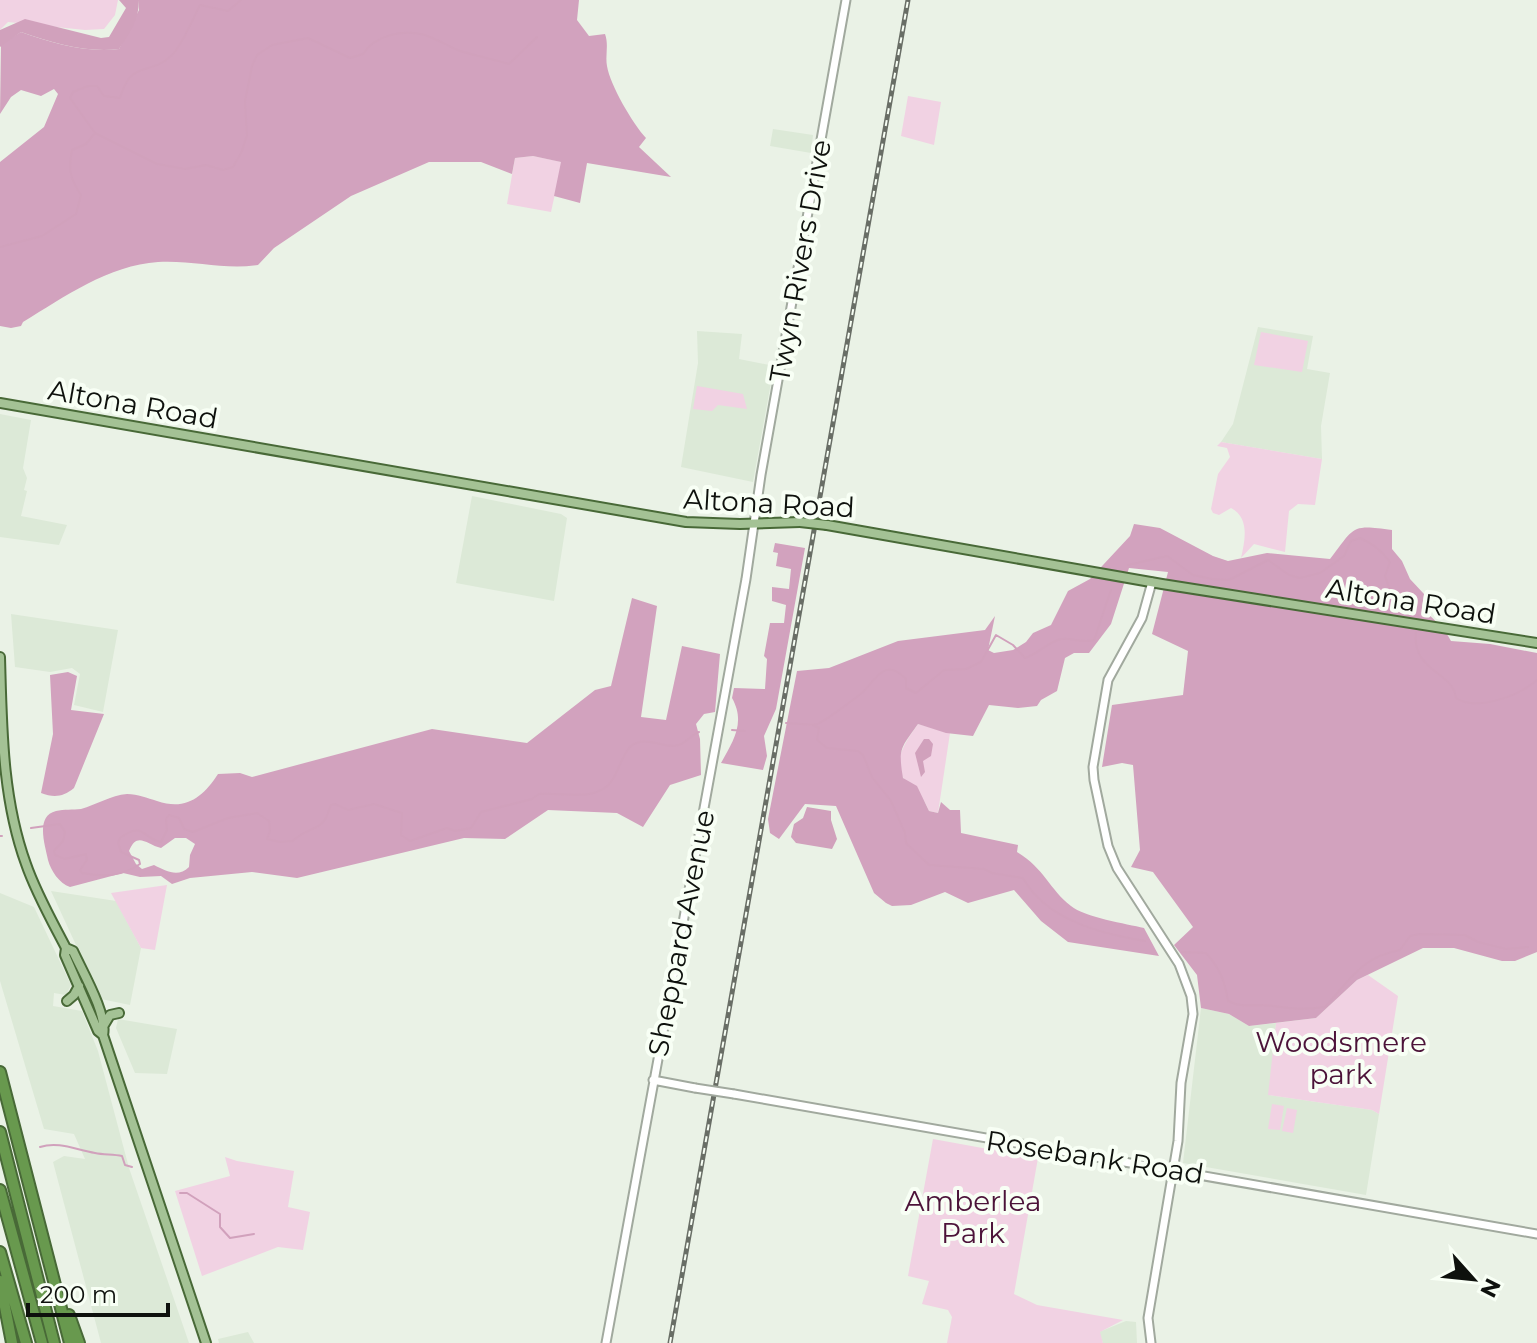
<svg xmlns="http://www.w3.org/2000/svg" width="1537" height="1343" viewBox="0 0 1537 1343" font-family="Montserrat,sans-serif">
<rect width="100%" height="100%" fill="#eaf2e6"/>
<path fill="#dce9d7" d="M773 129 813 135 811 153 770 146Z
M1258 327 1313 336 1307 369 1330 373 1321 426 1322 459 1221 442 1233 424Z
M697 331 742 334 739 359 774 366 753 482 681 467 698 363Z
M0 414 31 420 23 468 27 478 24 490 27 491 21 516 67 525 59 545 0 537Z
M472 496 561 514 567 518 554 601 456 583Z
M11 614 118 630 103 712 74 705 80 674 72 668 50 672 15 667Z
M51 891 116 901 141 948 130 1005 101 999Z
M0 893 34 907 71 985 66 995 54 993 53 1006 82 1011 98 1051 129 1168 189 1343H101L53 1162 64 1156 85 1159 74 1134 44 1129 0 981Z
M1201 1008 1229 1014 1249 1026 1276 1023 1269 1095 1372 1110 1379 1114 1366 1195 1183 1163Z
M118 1019 177 1029 167 1074 135 1073 116 1028Z
M1126 1321 1136 1322 1137 1343H1103L1099 1332Z
M248 1332 254 1343H219L218 1339Z"/>
<path fill="#f1d2e3" d="M0 0H118L115 15 104 29 85 30 8 22 0 30Z
M908 96 941 102 934 145 901 136Z
M533 156 562 162 551 212 507 204 515 158Z
M1261 332 1308 341 1302 372 1254 365Z
M697 386 743 394 747 409 718 405 712 411 693 409Z
M1221 442 1322 459 1315 505 1298 504 1289 511 1285 552 1254 544 1241 558C1245 540 1250 518 1231 508L1219 515 1213 513 1211 509 1218 474 1230 457 1227 448 1217 446Z
M918 724 950 733 938 813 929 811C924 797 916 792 906 781 889 763 907 740 918 724Z
M167 885 155 950 141 948 111 893Z
M1368 975 1398 996 1379 1114 1372 1110 1268 1095 1276 1023 1316 1018 1357 980Z
M1272 1104 1284 1106 1280 1130 1268 1129Z
M1287 1108 1297 1110 1293 1133 1282 1131Z
M933 1139 1038 1158 1014 1294 1037 1305 1123 1320 1100 1332 1103 1343H947L952 1317 948 1310 922 1304 929 1281 908 1276Z
M225 1157 237 1161 294 1171 288 1207 310 1212 303 1250 278 1247 202 1276 175 1191 230 1176Z"/>
<path fill="#d2a2be" fill-rule="evenodd" d="M139 0H579L577 20 589 36 605 34C609 45 605 55 607 66 610 85 633 124 646 138L639 147 671 177 587 163 580 203 554 196 561 162 533 156 515 158 512 174 481 162H429L351 196 274 248 258 265C223 270 193 260 158 262 109 265 64 297 23 322L21 326 11 328 0 326V162L44 127 58 94 54 89 41 96 21 90 11 97 0 114 1 44 21 32C52 43 86 53 119 49L139 10Z
M1134 524 1160 528 1213 556 1228 561 1267 553 1330 559C1355 527 1350 524 1392 530V549L1402 561 1410 579 1424 594 1422 607C1432 619 1444 627 1451 641L1490 644 1537 653V952L1515 961H1502L1454 948H1423L1357 980 1316 1018 1249 1026 1229 1014 1201 1008 1197 975 1174 945 1193 927 1153 872 1131 867 1140 850 1133 765 1122 763 1102 767 1112 705 1183 695 1188 651 1152 634 1168 572 1129 568 1111 624 1089 653H1074L1065 658 1057 691 1041 700 1037 706 1018 708 989 705 973 736 946 733 918 724C901 748 898 748 903 778L917 786 929 811 938 813 941 802 950 810H960L961 833 1018 845 1017 852C1045 869 1049 889 1071 906 1084 917 1127 924 1144 928L1159 956 1068 942 1041 921 1014 890 968 903 945 892 911 905 892 906 886 903 874 893 836 806 805 804 779 839 770 833 768 819 797 671 829 668 898 641 985 630 995 616 988 650 994 653 1013 650 1026 642 1033 633 1051 625 1068 591 1090 579 1130 536Z
M775 543 805 548 776 709 764 736 767 756 763 770 721 763C733 741 746 723 732 698L734 688 765 689 767 659 764 656 770 623H784L786 605 772 601V587L789 589 791 569 776 566 778 553 773 552Z
M632 598 657 606 641 717 666 720 682 646 720 654 715 712 704 714 696 724 700 739 701 775 670 785 643 827 617 813 548 810 505 839 464 838 297 878 252 872 190 878 172 884 161 876 140 877 123 873 70 887C59 883 51 871 48 860 45 845 35 816 56 811 64 809 73 810 81 809 96 805 111 795 127 794 138 794 147 798 157 801 186 811 203 797 218 774L240 773 252 777 432 729 527 743 595 690 611 686ZM175 838H186L195 844 190 855 189 867C178 878 166 871 154 865L142 869 136 864 129 851C137 831 146 844 161 848Z
M68 672 77 676 71 710 104 714 74 788C63 797 54 798 41 793L53 734 50 675Z"/>
<path fill="#d1a1bc" d="M119 0H139C139 20 130 33 119 49 86 53 53 43 21 32L0 47V30L25 19 101 38 109 37 126 8Z
M924 739H929L933 744 931 756 923 761 925 772 921 777 915 753Z
M807 807 831 811V820L837 839 832 849 796 843 791 837 794 824 803 818Z"/>
<g fill="none" stroke-linecap="round" stroke-linejoin="round">
<path stroke="#d1a1bc" stroke-width="2" d="M95 133 157 164 185 169 206 165 223 170 233 167 242 151 247 135 245 101 252 66 257 55 272 45 308 38 350 58 363 54C375 35 403 29 425 35 437 39 448 46 460 51 476 56 493 59 509 64L537 37
M0 247 42 236 76 214 81 195C70 179 68 169 72 150L86 144 95 133 70 98 73 92 88 86H97L104 96 120 98C132 58 149 77 171 56 182 46 193 19 200 5L228 11 241 0
M1128 565 1167 556 1193 575 1212 579 1229 580 1268 560 1289 575 1300 578 1320 573 1344 556 1351 541 1360 538C1373 544 1381 550 1390 562L1385 576 1389 588 1414 600 1418 616
M1416 631C1411 672 1453 671 1456 698 1477 712 1520 695 1537 680
M786 723C796 723 808 726 817 724 824 722 857 697 863 692 876 679 885 657 906 679V688L916 693 944 670 966 669 981 662 996 635 1013 645 1025 658C1038 654 1048 642 1061 639 1072 637 1082 644 1094 640L1111 590
M813 725 819 728 817 740 827 748 858 751 863 755 872 777 891 801 905 833 906 843 929 865 984 869 992 873 1023 878C1046 920 1102 934 1145 941
M732 730 745 731
M31 828 60 824 65 832 63 841 54 851 55 855 65 859 86 854 87 860 80 870 82 873C103 877 121 877 140 864L139 860 121 852 118 843 120 838C144 821 142 838 161 842L167 830 166 819 169 815 179 818 184 829 193 832 228 818 257 813 269 821 270 831 267 839 280 842 293 841C303 830 321 829 326 818 328 814 329 809 331 805L335 804 348 810 374 804 402 813 401 835 410 841 447 828 455 831 471 828 481 812 532 799 539 794C563 792 599 803 613 779 619 769 623 753 631 746 644 736 659 746 673 746 686 745 689 736 699 732
M0 836H2
M1182 952 1206 953C1220 968 1225 982 1228 1001 1243 1009 1258 1003 1273 1006 1294 1009 1304 1010 1325 1007 1350 980 1361 957 1400 950L1410 936 1420 934 1465 935 1478 942 1506 949 1528 947
M40 1147C59 1141 76 1150 95 1153 104 1155 113 1154 122 1156L125 1165 132 1167
M180 1193H187L220 1214V1227L230 1238 254 1234"/>
<g stroke="#a1a99e" stroke-width="11">
<path id="minor" d="M653 1080 695 1088
M734 1094 1537 1234
M606 1343 746 579 761 475 846 0
M1151 1343 1148 1318 1178 1141 1181 1083 1193 1014 1191 996 1179 964 1117 868 1108 846 1094 780 1093 767 1108 680 1142 618 1152 582"/>
</g>
<g stroke="#486937" stroke-width="12">
<path id="major" d="M0 403 686 522 740 524 800 522
M827 525 1162 584 1537 643
M0 657C2 727 2 798 26 864 36 893 52 921 66 948L65 955 98 1031 103 1035 206 1343
M66 948 73 951C82 971 108 1015 103 1035
M67 1001 74 995 79 986
M104 1025 110 1015 119 1013"/>
</g>
<g stroke="#486937" stroke-width="14">
<path id="highway" d="M0 1072 70 1343
M0 1132 54 1343
M0 1190 42 1343
M0 1252 26 1343
M0 1281 12 1343
M69 1315 79 1343"/>
</g>
<use href="#minor" stroke="#fff" stroke-width="7"/>
<use href="#major" stroke="#a4c295" stroke-width="8"/>
<use href="#highway" stroke="#68994e" stroke-width="10"/>
<g stroke="#696e66" stroke-width="5">
<path id="rail" d="M670 1343 908 0"/>
</g>
<use href="#rail" stroke="#f8fff5" stroke-width="2" stroke-dasharray="6" stroke-linecap="butt"/>
<g stroke="#a1a99e" stroke-width="11" stroke-linecap="butt">
<path id="minor-bridge" d="M695 1088 734 1094"/>
</g>
<g stroke="#486937" stroke-width="12" stroke-linecap="butt">
<path id="major-bridge" d="M800 522 827 525"/>
</g>
<use href="#minor-bridge" stroke="#fff" stroke-width="7"/>
<use href="#major-bridge" stroke="#a4c295" stroke-width="8"/>
</g>
<g text-anchor="middle" dominant-baseline="central" stroke-width="8" stroke-linejoin="round" paint-order="stroke">
<g font-size="28" fill="#0e110d" stroke="#f8fff5">
<text transform="translate(800 261) rotate(-80)">Twyn Rivers Drive</text>
<text transform="translate(133 404) rotate(10)">Altona Road</text>
<text transform="translate(769 503) rotate(3)">Altona Road</text>
<text transform="translate(1411 601) rotate(9)">Altona Road</text>
<text transform="translate(681 933) rotate(-79)">Sheppard Avenue</text>
<text transform="translate(1095 1157) rotate(9)">Rosebank Road</text>
</g>
<g font-size="28" fill="#4c1339" stroke="#f8fff5">
<text x="1341" y="1042">Woodsmere<tspan x="1341" dy="32">park</tspan></text>
<text x="973" y="1201">Amberlea<tspan x="973" dy="32">Park</tspan></text>
</g>
</g>
<g transform="translate(1473 1279) rotate(117)" stroke="#f8fff5" stroke-width="6" paint-order="stroke">
<path d="M0-6L14 30L0 20L-14 30Z" fill="#0e110d"/>
<text y="-12" font-size="22" font-weight="bold" text-anchor="middle" fill="#0e110d">N</text>
</g>
<path d="M28 1303v12h140v-12" fill="none" stroke="#0e110d" stroke-width="4"/>
<text x="40" y="1303" font-size="24" fill="#0e110d" stroke="#f8fff5" stroke-width="6" paint-order="stroke">200 m</text>
</svg>
